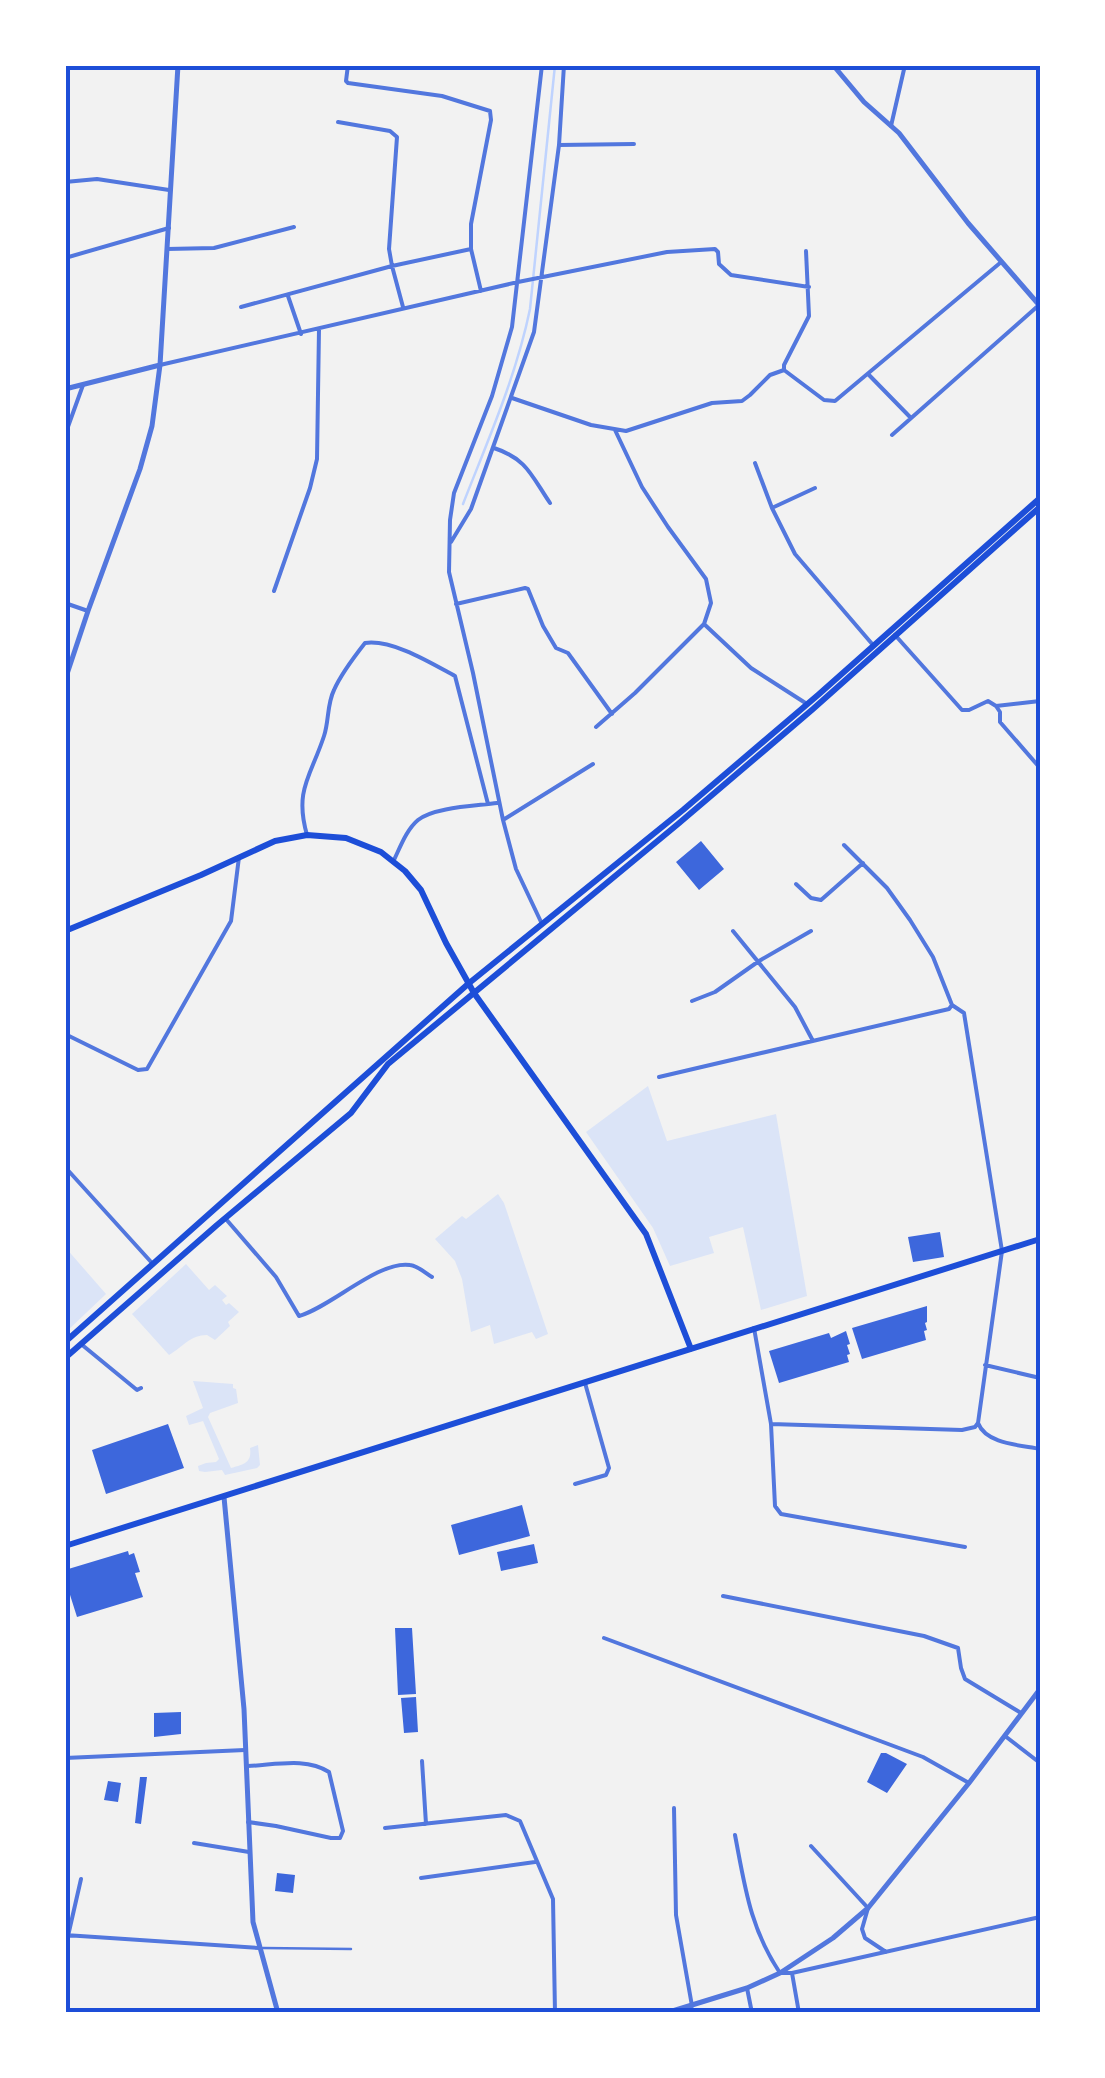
<svg xmlns="http://www.w3.org/2000/svg" width="1105" height="2078" viewBox="0 0 1105 2078" font-family="'PT Sans Narrow',sans-serif">
<rect width="100%" height="100%" fill="#f2f2f2"/>
<path fill="#dbe4f7" d="M648 1086 667 1141 776 1114 807 1296 761 1310 743 1227 709 1237 714 1253 670 1266 653 1228 586 1132Z
M498 1194 504 1203 548 1334 536 1339 532 1332 494 1344 490 1325 471 1332 462 1279 455 1261 435 1239 462 1216 466 1219Z
M65 1247 106 1294 65 1333Z
M186 1264 209 1290 215 1285 227 1296 222 1300 226 1305 229 1303 239 1312 228 1322 230 1326 215 1340 207 1335C190 1335 183 1347 169 1355L132 1314Z
M193 1381 233 1384V1388L236 1389 238 1403 210 1413 208 1417 231 1468C244 1464 252 1463 250 1448L258 1445 260 1465 257 1468 225 1475 222 1470 205 1472 199 1471 198 1466 206 1463 216 1462 219 1459 203 1421 189 1425 186 1416 203 1408Z"/>
<g fill="none" stroke-linecap="round" stroke-linejoin="round">
<path stroke="#bfd3fe" stroke-width="2.5" d="M463 504C488 440 516 377 530 309L555 65"/>
</g>
<path fill="#3d67dc" d="M701 841 724 869 699 890 676 862Z
M940 1232 944 1257 913 1262 908 1237Z
M927 1306V1322L925 1323 927 1330 924 1331 926 1340 862 1359 852 1328Z
M846 1331 850 1344 847 1345 850 1354 847 1355 849 1362 779 1383 769 1351 829 1333 831 1338Z
M168 1424 184 1468 106 1494 92 1450Z
M522 1505 530 1536 459 1555 451 1525Z
M534 1544 538 1563 501 1571 497 1552Z
M128 1551 129 1555 134 1553 140 1572 135 1573 143 1597 77 1617 65 1579V1570Z
M395 1628H412L416 1694 398 1695Z
M416 1697 418 1732 404 1733 401 1698Z
M181 1712V1734L154 1737V1713Z
M881 1753H886L907 1764 887 1793 867 1782Z
M140 1777H147L141 1824 135 1823Z
M108 1781 121 1783 118 1802 104 1800Z
M277 1873 295 1875 293 1893 275 1891Z"/>
<g fill="none" stroke-linecap="round" stroke-linejoin="round">
<path stroke="#5277de" stroke-width="2.5" d="M263 1948 351 1949"/>
<path stroke="#5277de" stroke-width="4" d="M348 65 346 81 348 83 442 96 490 111 491 120 471 224V249L481 291
M542 65 512 327 492 396 454 493 450 520 449 572 473 673 503 820 516 869 542 924
M338 122 390 131 397 137 389 249 392 266 403 307
M891 126 905 65
M559 145 634 144
M65 182 97 179 169 190
M167 249 214 248 294 227
M806 251 809 316 784 365V370L824 400 835 401 1000 263
M65 258 169 228
M288 296 301 334
M241 307 392 266 471 249
M160 365 518 282 667 252 715 249 718 252 719 264 731 275 809 287
M869 375 910 417
M512 398 591 425 626 431 712 403 742 401 750 395 770 375 784 370
M615 430 642 487 668 527 706 579 711 603 704 624 751 668 807 704
M65 435 83 385
M892 435 1039 305
M494 448C527 459 531 475 550 503
M755 463 772 508 795 554 873 645
M774 507 815 488
M451 542 471 509 534 332 559 145 564 65
M274 591 310 488 317 459 319 329
M65 603 88 611
M456 604 525 588 528 589 543 626 556 648 568 653 612 714
M895 635 962 710H969L988 701 996 706 1040 701
M996 706 1000 712V722L1040 768
M596 727 635 693 704 624
M503 820 593 764
M307 835C294 790 311 776 324 736 329 721 327 704 334 690 341 674 354 657 365 643 392 639 431 663 455 676L488 804
M844 845 887 888 910 920 933 957 952 1005 964 1013 1002 1251 978 1423C986 1444 1020 1445 1040 1449
M393 862C400 848 406 830 418 820 434 807 476 806 497 803
M796 884 811 898 821 900 863 863
M733 931 795 1007 813 1041
M692 1001 715 992 759 961 811 931
M65 1034 138 1070 147 1069 231 921 239 857
M659 1077 949 1009 952 1005
M65 1167 152 1263
M225 1218 276 1277 299 1316C331 1307 379 1260 410 1265 418 1266 424 1272 432 1277
M754 1328 771 1424 775 1506 781 1514 965 1547
M81 1344 137 1390 141 1388
M985 1365 1040 1378
M771 1424 962 1430 975 1427 978 1423
M575 1484 606 1475 609 1468 585 1383
M723 1596 924 1636 958 1648 961 1668 965 1679 1021 1713
M604 1638 923 1757 969 1783
M1005 1736 1040 1763
M65 1758 245 1750
M422 1761 426 1824
M674 1808 676 1915 692 2006
M248 1822 276 1826 331 1838H340L343 1831 329 1772C306 1757 275 1765 248 1766
M385 1828 506 1815 520 1821 553 1899 555 2013
M735 1835C745 1887 750 1928 780 1973H792L1040 1917
M194 1843 249 1852
M811 1846 868 1908 862 1929 865 1938 886 1952
M421 1878 535 1862
M65 1935 259 1948
M68 1936 81 1879
M792 1973 799 2013
M747 1988 752 2013"/>
<path stroke="#5277de" stroke-width="5" d="M833 65 864 102 899 133 968 223 1040 306
M65 389 160 365
M65 680 88 611 140 469 152 426 160 365 178 65
M224 1497 244 1709 253 1922 278 2013
M666 2013 747 1988 780 1973 833 1938 868 1908 969 1783 1040 1689"/>
<path stroke="#1d4ed8" stroke-width="6" d="M65 931 201 875 275 841 307 835 346 838 381 852 405 871 421 890 446 943 474 993 646 1234 691 1349
M65 1546 1040 1239"/>
<path stroke="#1d4ed8" stroke-width="6" d="M65 1342 468 984 683 810 818 695 1040 498
M65 1358 217 1225 351 1113 388 1064 678 824 813 709 1040 507"/>
</g>
<rect width="1105" height="2078" fill="none" stroke="#ffffff" stroke-width="135"/>
<rect x="68" y="68" width="970" height="1942" fill="none" stroke="#1d4ed8" stroke-width="4"/>
</svg>
